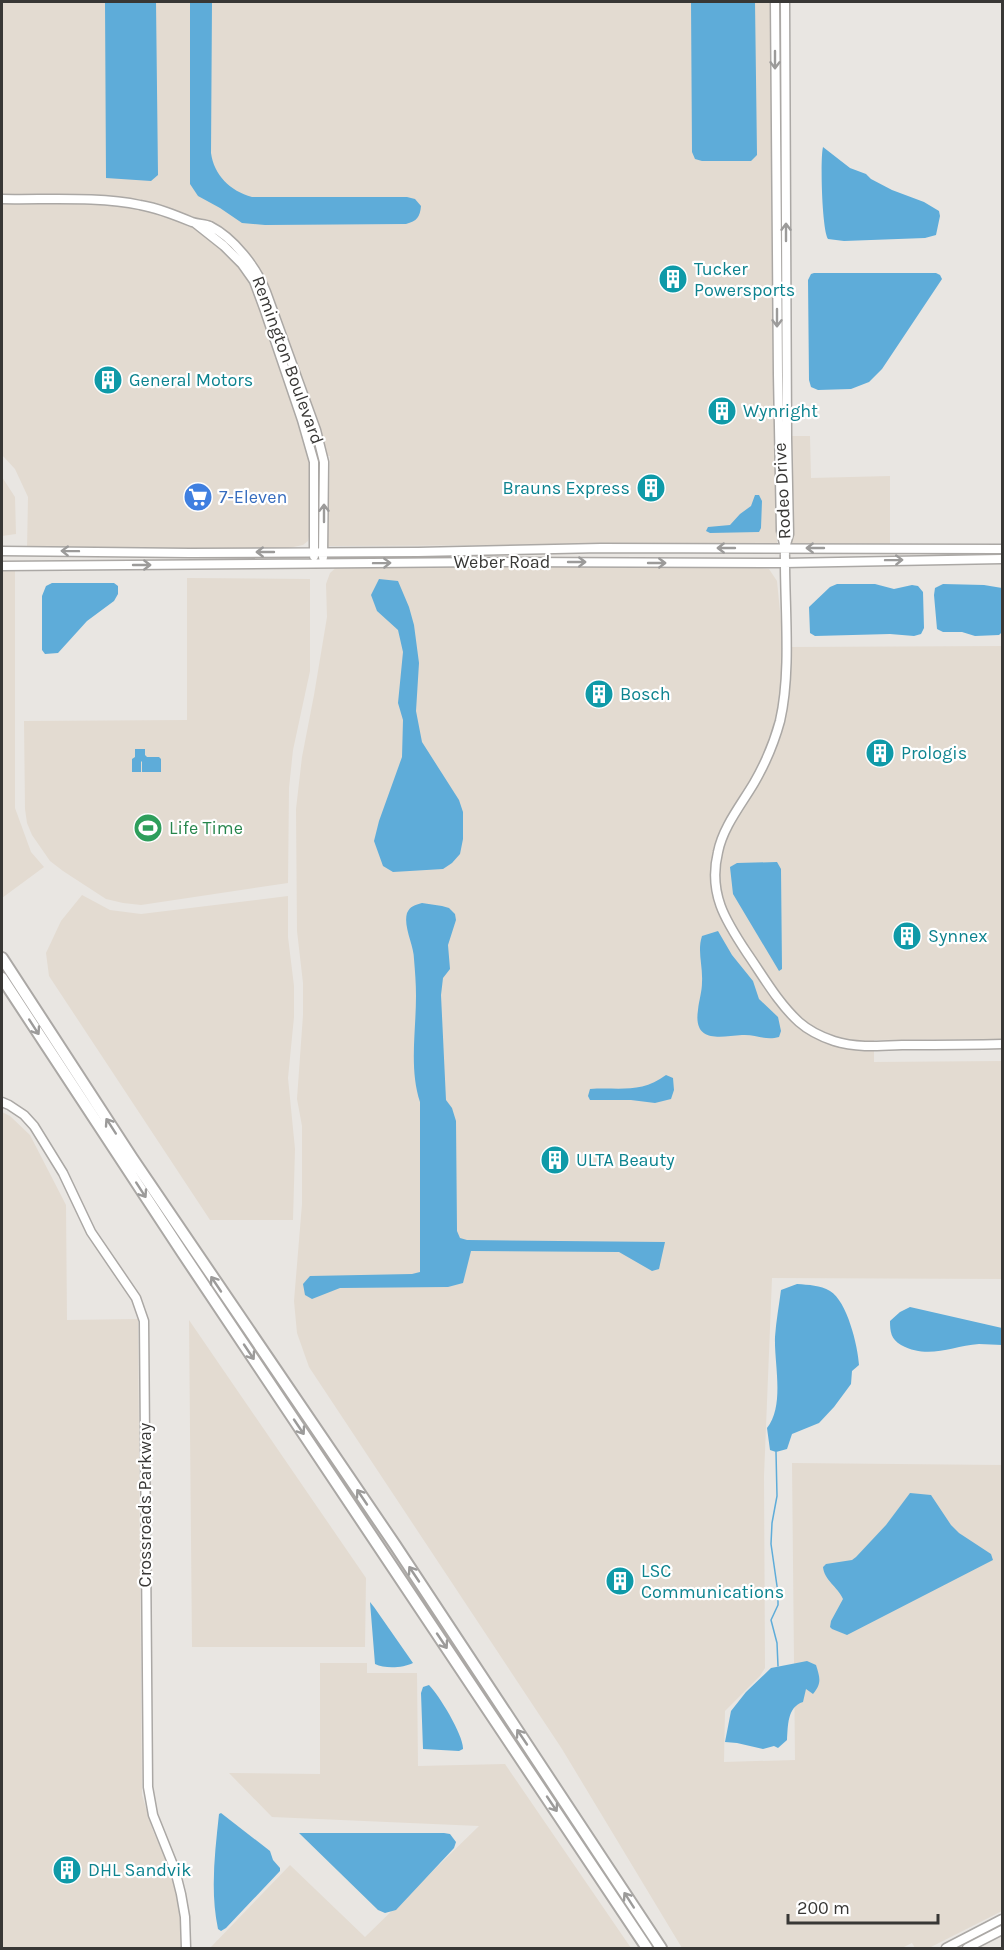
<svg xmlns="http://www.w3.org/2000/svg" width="1004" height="1950" viewBox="0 0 1004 1950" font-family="Karla,sans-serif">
<rect width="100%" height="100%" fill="#e9e6e2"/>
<path fill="#e3dbd1" d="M2 2H772L777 544 328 546 330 456H309L310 532 308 541 303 545 284 549 27 550 28 497 15 469 2 455Z
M789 436H810L811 478 890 476V546L788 547Z
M2 477 15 497 16 534 2 536Z
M339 565 743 566 769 569 777 581 781 622 791 647 1002 646V1039L874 1040V1062L1002 1061V1279L772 1278 764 1476 765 1668 760 1676 725 1711 724 1762 795 1760 792 1463 1002 1465V1911L929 1948H915L912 1943 902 1948H682L562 1749 309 1367 297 1333 294 1301 302 1204V1126L297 1099 303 1015V983L297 931 296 809 302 757 314 695 327 617 326 584 330 573Z
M2 567H15V808L31 852 44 867 2 898Z
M187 578 310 579V671L293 750 289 788 288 883 141 905 123 903 106 899 63 871 50 861 32 835 27 823 25 809 24 721 187 720Z
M82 895 110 910 141 914 288 896V937L294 986V1017L288 1078 295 1149 293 1220H210L49 976 46 953 61 921Z
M2 1112 10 1116 30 1135 66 1205 67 1320 138 1319 142 1795 153 1831 170 1869 180 1913 181 1948H2Z
M189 1320 366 1578 365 1647H192Z
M320 1663H367V1673H417L418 1766 505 1764 631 1948H210L290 1865 365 1937 479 1826 272 1817 229 1773 320 1774Z"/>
<path fill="#5eacd9" d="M105 2H156L158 175 151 181 106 178Z
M190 2H212L211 153C214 175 230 191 252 197H407L415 199 421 206C420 217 417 221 406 224L265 225 242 223 220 208 198 196 190 184Z
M691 2H755L757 155 751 161H702L695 159 692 152Z
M823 147 850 168 866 174 871 179 892 190 924 202 939 211 940 216 936 235 925 238 844 241 828 239C822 230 820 159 823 147Z
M814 273H936L940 275 942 279 882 369 869 382 851 389 818 390 811 387 809 380 808 280 811 274Z
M755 495H759L762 501 761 528 759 532 710 533 706 531 708 527 730 525 740 514 751 506Z
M379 579 398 581 409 607 414 625 419 663 416 711 422 742 459 800 463 812V839L460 854 452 863 443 869 393 872 383 866 374 841 379 821 402 757 403 720 398 703 403 652 398 630 377 611 371 595Z
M52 583H114L118 586V594L114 601 87 621 58 653 45 654 42 650V596L46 586Z
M837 584H875L894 589 912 585 918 586 923 592 924 628 921 634 914 636 890 634 815 636 810 633 809 607 830 587Z
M943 584 984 585 1002 588V632L999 635 975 636 962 632H943L937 629 934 595 935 588Z
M135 749H145V755L147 757H159L161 759V772H142V762L141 761V772H132V759L135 757Z
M777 862 781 869 782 969 779 971 733 894 730 867 737 863Z
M422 903 442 906 449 908 455 914 456 920 448 945 450 969 443 978 441 995 446 1100 452 1108 456 1121 457 1231 460 1238 467 1240 665 1242 659 1269 652 1271 619 1252 471 1251 463 1283 448 1287 340 1288 312 1299 305 1295 303 1284 310 1276 412 1274 420 1272V1102C409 1068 416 1032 416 996 416 984 415 971 414 959 414 945 403 927 407 913 410 906 415 905 422 903Z
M718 931 732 955 753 981 759 999 778 1017 781 1031 779 1037C765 1041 756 1034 742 1035 719 1037 693 1043 698 1010 699 1000 702 992 702 982 703 966 697 951 702 936Z
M666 1075 673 1078 674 1090 671 1099 655 1103 631 1100H590L588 1096 590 1089C619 1087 641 1094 666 1075Z
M797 1284C809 1285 820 1285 830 1291 847 1301 858 1346 859 1365L852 1371 851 1384 834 1407 819 1423 792 1434 787 1449 776 1452 770 1450 767 1428C785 1405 774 1364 775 1337 776 1321 779 1306 781 1290Z
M910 1307 1002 1328V1345C995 1345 987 1344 979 1344 951 1346 929 1360 901 1345 891 1339 890 1332 890 1321L900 1312Z
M910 1493 931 1495 951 1525 959 1533 991 1554 993 1560 847 1635 832 1629 830 1627 831 1621 843 1599C838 1587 824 1580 823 1567L826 1564 852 1560 856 1557 886 1525Z
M370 1602 374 1607 413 1663C403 1668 385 1669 375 1664Z
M807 1661 816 1665C820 1678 822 1683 813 1694L806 1689 803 1702C787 1707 788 1726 787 1740L778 1748 774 1746 763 1749 737 1743 725 1742 731 1711 746 1692 771 1668Z
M429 1685C439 1695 464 1736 463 1749L459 1751 423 1749 421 1693 423 1687Z
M221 1813 270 1851 273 1860 280 1868V1871L226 1928 221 1931 218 1929C210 1891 215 1852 219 1814Z
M299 1833H444L450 1834 456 1842 454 1848 396 1910 385 1913 378 1910Z"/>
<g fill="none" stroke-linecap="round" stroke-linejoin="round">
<path stroke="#5eacd9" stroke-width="1.5" d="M776 1452 777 1496 772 1523 771 1544 778 1593V1605L771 1620 777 1643 778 1666"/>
<g stroke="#aba8a5" stroke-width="11">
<path id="secondary" d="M775 2 778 375 781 531 785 548C784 602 792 669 780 721 774 743 765 764 754 783 741 805 723 827 718 852 708 893 725 920 747 953 763 976 778 1003 799 1022 808 1030 822 1037 834 1041 856 1048 880 1046 902 1045 936 1045 969 1045 1002 1044
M2 199C44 200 99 196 140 205 158 208 175 215 192 222 198 224 205 224 210 226 234 238 257 268 266 292L316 430 324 462 323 557
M195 223 224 246 242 264 254 281 264 308 302 420 314 462V556
M785 548 789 534 787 438 785 2
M2 551 190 553 418 552 601 548 1002 549
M2 566 490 562 784 563 1002 559
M2 1102 9 1105 24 1115 34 1126 63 1173 91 1232 136 1298 144 1321 148 1787 153 1815 175 1870 181 1894 185 1917 186 1948
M946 1948 1002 1919
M967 1948 1002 1930"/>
</g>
<g stroke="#aba8a5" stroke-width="14">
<path id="highway" d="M2 958 132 1158 395 1545 661 1948
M2 978 182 1252 647 1948"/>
</g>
<use href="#secondary" stroke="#fff" stroke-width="8"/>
<use href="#highway" stroke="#fff" stroke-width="10"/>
</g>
<defs><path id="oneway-shaft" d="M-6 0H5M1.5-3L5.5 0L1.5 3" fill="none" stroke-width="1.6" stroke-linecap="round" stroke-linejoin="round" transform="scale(1.5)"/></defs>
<g stroke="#9c9b9a">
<use href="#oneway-shaft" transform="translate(775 60) rotate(90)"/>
<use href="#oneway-shaft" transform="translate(786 232) rotate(-90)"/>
<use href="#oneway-shaft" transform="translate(777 318) rotate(90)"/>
<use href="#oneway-shaft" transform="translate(324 513) rotate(-90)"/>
<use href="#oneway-shaft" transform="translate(726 548) rotate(-180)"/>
<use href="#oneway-shaft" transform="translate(815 548) rotate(180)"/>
<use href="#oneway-shaft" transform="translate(70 551) rotate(-179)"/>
<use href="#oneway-shaft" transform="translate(265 552) rotate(180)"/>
<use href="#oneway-shaft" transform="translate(894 560) rotate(-1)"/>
<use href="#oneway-shaft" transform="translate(577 562)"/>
<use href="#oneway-shaft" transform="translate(382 563) rotate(-1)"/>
<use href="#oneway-shaft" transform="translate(657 563)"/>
<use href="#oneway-shaft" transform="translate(142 565)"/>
<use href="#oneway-shaft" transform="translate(34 1027) rotate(57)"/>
<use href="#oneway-shaft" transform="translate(111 1126) rotate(-123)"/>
<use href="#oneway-shaft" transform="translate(141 1190) rotate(57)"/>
<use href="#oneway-shaft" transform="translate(216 1284) rotate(-124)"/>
<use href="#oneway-shaft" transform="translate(249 1352) rotate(56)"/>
<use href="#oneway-shaft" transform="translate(299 1427) rotate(56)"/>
<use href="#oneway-shaft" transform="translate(362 1497) rotate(-124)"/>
<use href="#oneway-shaft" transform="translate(414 1574) rotate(-124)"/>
<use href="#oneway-shaft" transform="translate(442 1641) rotate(56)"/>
<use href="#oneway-shaft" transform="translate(522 1737) rotate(-124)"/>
<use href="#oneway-shaft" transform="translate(552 1804) rotate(56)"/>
<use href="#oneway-shaft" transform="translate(629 1900) rotate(-123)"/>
</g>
<defs>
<g id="building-disc" transform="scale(1.5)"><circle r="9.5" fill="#0f9aa8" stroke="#fff"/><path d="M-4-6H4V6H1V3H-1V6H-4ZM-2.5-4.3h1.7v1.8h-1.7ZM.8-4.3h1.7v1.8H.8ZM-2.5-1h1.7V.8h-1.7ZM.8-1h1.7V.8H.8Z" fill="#fff"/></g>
<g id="supermarket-disc" transform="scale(1.5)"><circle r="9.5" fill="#3f7fe0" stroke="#fff"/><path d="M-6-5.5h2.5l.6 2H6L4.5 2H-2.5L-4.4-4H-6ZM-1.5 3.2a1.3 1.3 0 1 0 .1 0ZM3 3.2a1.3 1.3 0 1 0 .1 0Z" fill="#fff"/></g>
<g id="stadium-disc" transform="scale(1.5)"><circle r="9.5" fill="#2e9e5b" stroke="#fff"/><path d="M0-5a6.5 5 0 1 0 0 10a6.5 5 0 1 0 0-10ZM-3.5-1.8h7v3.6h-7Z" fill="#fff"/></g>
</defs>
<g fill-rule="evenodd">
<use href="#building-disc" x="673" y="279"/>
<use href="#building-disc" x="108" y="380"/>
<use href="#building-disc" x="722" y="411"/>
<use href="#building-disc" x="651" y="488"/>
<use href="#supermarket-disc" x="198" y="497"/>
<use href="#building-disc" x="599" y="694"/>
<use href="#building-disc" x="880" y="753"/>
<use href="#stadium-disc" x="148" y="828"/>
<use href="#building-disc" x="907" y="936"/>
<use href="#building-disc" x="555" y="1160"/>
<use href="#building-disc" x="620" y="1581"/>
<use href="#building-disc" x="67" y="1870"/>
</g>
<g text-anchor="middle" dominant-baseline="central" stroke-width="4.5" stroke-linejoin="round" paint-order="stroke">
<g font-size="18" fill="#0d838f" stroke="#fff" text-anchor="start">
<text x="694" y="269">Tucker<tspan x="694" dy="21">Powersports</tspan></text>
<text x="129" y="380">General Motors</text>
<text x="743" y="411">Wynright</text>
<text x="630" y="488" text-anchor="end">Brauns Express</text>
<text x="620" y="694">Bosch</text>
<text x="901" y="753">Prologis</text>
<text x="928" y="936">Synnex</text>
<text x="576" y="1160">ULTA Beauty</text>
<text x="641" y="1571">LSC<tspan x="641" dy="21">Communications</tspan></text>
<text x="88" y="1870">DHL Sandvik</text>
</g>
<g font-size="18" fill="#383735" stroke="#fff">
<text transform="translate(288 360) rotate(70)">Remington Boulevard</text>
<text transform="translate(782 491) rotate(-93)">Rodeo Drive</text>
<text x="502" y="562">Weber Road</text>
<text transform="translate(145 1505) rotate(-90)">Crossroads Parkway</text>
</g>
<g font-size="18" fill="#366cbe" stroke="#fff" text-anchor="start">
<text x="219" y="497">7-Eleven</text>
</g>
<g font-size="18" fill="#27864d" stroke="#fff" text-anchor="start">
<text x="169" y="828">Life Time</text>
</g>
</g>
<rect width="1004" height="1950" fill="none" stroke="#383735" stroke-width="6"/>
<path d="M788 1914v9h150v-9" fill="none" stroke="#383735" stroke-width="3"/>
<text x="797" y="1914" font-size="18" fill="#383735" stroke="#ffffff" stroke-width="4.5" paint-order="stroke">200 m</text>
</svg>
